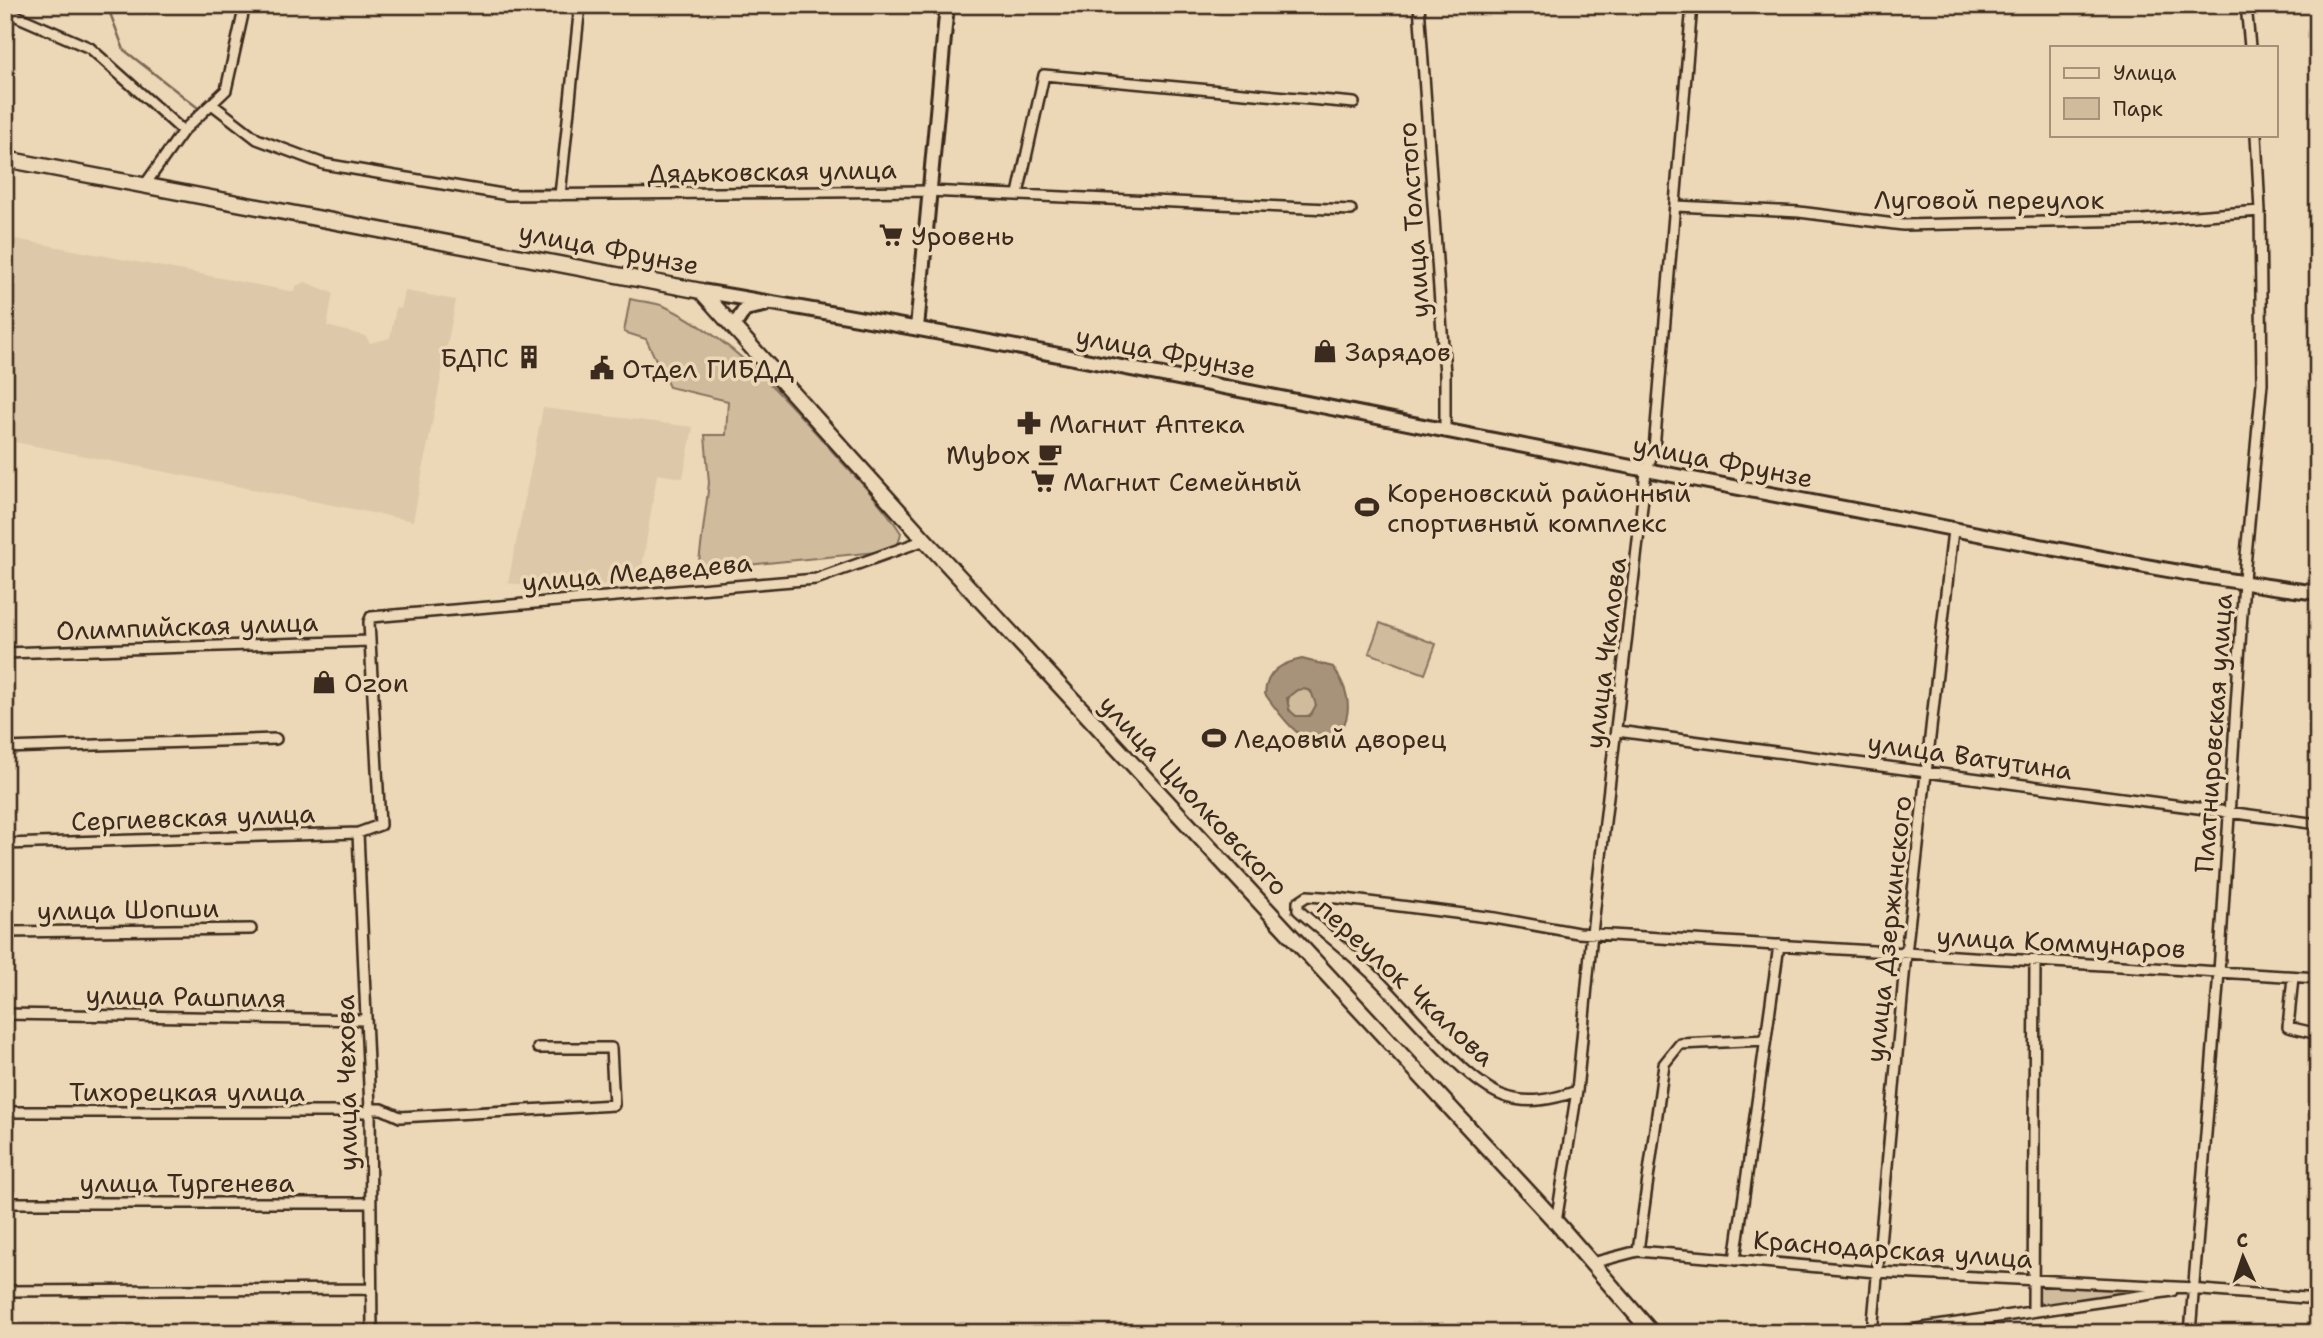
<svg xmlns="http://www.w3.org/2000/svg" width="2323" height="1338" viewBox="0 0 2323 1338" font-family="'Shantell Sans',sans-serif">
<rect width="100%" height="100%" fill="#ecd7b6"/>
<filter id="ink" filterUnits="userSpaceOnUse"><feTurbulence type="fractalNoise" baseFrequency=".0143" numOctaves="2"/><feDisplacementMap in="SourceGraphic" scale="14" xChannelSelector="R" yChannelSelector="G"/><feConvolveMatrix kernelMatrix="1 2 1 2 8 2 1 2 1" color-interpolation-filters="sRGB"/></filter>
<g filter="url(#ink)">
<path fill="#ddc8a9" d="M5 237 294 292 296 286 305 282 333 293 327 326 365 336 370 343 390 338 396 308 401 309 405 291 456 300 413 521 5 440Z
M543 408 693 427 683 478 657 474 640 581 557 589 508 583Z"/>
<path fill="#d0bb9d" stroke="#86725e" stroke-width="2" d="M630 299C641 302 655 302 666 307 735 339 790 404 839 459 861 483 884 506 901 533L898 545 877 552 698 570 709 483 705 435H726L728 401 669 387 646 339 624 332Z
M1380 623 1436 644 1425 674 1369 653Z
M1288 703a14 14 0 1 1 28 0a14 14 0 1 1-28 0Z
M2036 1284 2151 1289 2044 1308 2035 1295Z"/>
<path fill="#a7937a" stroke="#7c6955" stroke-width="2" fill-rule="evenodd" d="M1302 659 1333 667C1352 694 1356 723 1326 745 1301 745 1279 714 1265 694 1266 671 1282 663 1302 659ZM1304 689 1311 691 1316 705 1310 716H1296L1289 710 1287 698 1297 690Z"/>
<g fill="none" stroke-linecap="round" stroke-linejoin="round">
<path stroke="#7c6955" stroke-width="2.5" d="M107 5 124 50 202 111"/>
<g stroke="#3b2a1e" stroke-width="14">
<path id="street" d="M1419 5 1445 374V432
M2246 5 2250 47
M5 11 90 48 183 131
M213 105 257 139 324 164 508 195 928 191 1351 210
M144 186 183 131 226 90 245 5
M1018 194 1044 75 1354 103
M560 195 580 5
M1676 206 1799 212 1903 225 2142 220 2260 211
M5 653 370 641
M1617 731 2318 824
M5 748 276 739
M358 833 370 1109 372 1333
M5 844 358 833 380 825 369 622 371 617 816 579 925 540
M5 932 251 929
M2293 977 2288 1027 2318 1034
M5 1014 366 1020
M1577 1091C1554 1099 1528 1105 1504 1096 1463 1081 1405 1005 1371 973 1348 951 1322 931 1298 910V902L1307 896 1337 898 1495 918 1578 933 2318 978
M370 1109H382L400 1117 614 1105 611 1048H538
M5 1112H370
M5 1203H369
M1556 1222 1577 1091 1592 933 1646 472 1654 449 1692 5
M1638 1251 1664 1064 1680 1044 1766 1040
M1735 1260 1779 945
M1592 1263 1638 1251 1876 1272 2195 1288
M2189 1289 2318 1299
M5 1291 371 1289
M2033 1310 2035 960
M1872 1333 1906 954 1953 530
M1890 1333 2172 1291
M2190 1333 2219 972 2245 566 2262 383 2260 211 2256 135"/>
</g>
<g stroke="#3b2a1e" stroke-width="18">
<path id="secondary" d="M701 291C1092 356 1481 440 1870 513 2019 541 2167 574 2318 593
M734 326 745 309 764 305
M917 328 947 5"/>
</g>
<g stroke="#3b2a1e" stroke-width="19">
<path id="primary" d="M5 159 701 291 925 540 1556 1222 1652 1333"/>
</g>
<use href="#street" stroke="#ecd7b6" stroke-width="9"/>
<use href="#secondary" stroke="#ecd7b6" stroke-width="12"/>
<use href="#primary" stroke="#ecd7b6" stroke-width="14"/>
</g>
</g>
<defs>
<g id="supermarket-bare" transform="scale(1.89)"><path d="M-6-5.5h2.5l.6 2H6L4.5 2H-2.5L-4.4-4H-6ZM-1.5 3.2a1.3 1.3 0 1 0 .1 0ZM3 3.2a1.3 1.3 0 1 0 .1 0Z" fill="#3b2a1e" stroke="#ecd7b6" stroke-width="2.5" paint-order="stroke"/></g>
<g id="shop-bare" transform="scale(1.89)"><path d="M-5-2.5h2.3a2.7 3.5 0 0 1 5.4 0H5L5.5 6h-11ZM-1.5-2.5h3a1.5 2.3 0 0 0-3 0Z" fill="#3b2a1e" stroke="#ecd7b6" stroke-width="2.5" paint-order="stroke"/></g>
<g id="building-bare" transform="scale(1.89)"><path d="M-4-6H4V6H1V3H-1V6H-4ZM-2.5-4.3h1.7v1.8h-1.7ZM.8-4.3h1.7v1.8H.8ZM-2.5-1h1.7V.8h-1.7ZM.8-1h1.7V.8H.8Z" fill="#3b2a1e" stroke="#ecd7b6" stroke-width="2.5" paint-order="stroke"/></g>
<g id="civic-bare" transform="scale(1.89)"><path d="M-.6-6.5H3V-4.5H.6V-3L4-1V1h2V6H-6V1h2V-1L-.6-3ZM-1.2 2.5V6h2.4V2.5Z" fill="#3b2a1e" stroke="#ecd7b6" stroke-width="2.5" paint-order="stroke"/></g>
<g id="pharmacy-bare" transform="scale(1.89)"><path d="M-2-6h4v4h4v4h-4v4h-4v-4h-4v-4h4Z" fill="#3b2a1e" stroke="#ecd7b6" stroke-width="2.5" paint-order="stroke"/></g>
<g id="cafe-bare" transform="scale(1.89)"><path d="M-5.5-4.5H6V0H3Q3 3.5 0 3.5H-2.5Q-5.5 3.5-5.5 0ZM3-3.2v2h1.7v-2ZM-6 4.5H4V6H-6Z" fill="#3b2a1e" stroke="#ecd7b6" stroke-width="2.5" paint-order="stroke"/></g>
<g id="stadium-bare" transform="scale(1.89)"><path d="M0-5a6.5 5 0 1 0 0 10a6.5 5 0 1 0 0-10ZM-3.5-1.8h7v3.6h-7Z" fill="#3b2a1e" stroke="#ecd7b6" stroke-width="2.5" paint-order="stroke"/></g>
</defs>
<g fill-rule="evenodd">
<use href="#supermarket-bare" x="891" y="235"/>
<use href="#shop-bare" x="1325" y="351"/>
<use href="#building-bare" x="529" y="357"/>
<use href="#civic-bare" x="602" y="368"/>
<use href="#pharmacy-bare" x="1029" y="423"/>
<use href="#cafe-bare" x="1050" y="454"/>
<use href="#supermarket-bare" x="1043" y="481"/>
<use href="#stadium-bare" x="1367" y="507"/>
<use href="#shop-bare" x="324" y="682"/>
<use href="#stadium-bare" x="1214" y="738"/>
</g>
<g text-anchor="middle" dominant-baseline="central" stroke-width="7" stroke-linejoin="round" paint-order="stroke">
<g font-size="26" fill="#3b2a1e" stroke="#ecd7b6">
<text transform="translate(772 171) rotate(-1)">Дядьковская улица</text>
<text x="1989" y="199">Луговой переулок</text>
<text transform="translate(1413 220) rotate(-94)">улица Толстого</text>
<text transform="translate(609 248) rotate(11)">улица Фрунзе</text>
<text transform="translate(1166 352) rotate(11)">улица Фрунзе</text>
<text transform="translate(1723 461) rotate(11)">улица Фрунзе</text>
<text transform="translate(637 572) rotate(-5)">улица Медведева</text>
<text transform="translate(187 626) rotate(-2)">Олимпийская улица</text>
<text transform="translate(1605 653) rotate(-83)">улица Чкалова</text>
<text transform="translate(2213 733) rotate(-86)">Платнировская улица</text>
<text transform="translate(1970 756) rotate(8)">улица Ватутина</text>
<text transform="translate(1194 795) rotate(47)">улица Циолковского</text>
<text transform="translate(193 817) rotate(-2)">Сергиевская улица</text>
<text transform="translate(128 909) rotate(-1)">улица Шопши</text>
<text transform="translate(1888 929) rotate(-84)">улица Дзержинского</text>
<text transform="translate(2061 942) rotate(3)">улица Коммунаров</text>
<text transform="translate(1406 982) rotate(43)">переулок Чкалова</text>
<text transform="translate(186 996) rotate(1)">улица Рашпиля</text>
<text transform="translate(346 1083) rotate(-91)">улица Чехова</text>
<text x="187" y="1091">Тихорецкая улица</text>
<text x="187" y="1182">улица Тургенева</text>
<text transform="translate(1893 1249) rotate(4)">Краснодарская улица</text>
</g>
<g font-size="26" fill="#3b2a1e" stroke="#ecd7b6" text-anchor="start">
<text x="911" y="235">Уровень</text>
<text x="1345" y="351">Зарядов</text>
<text x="509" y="357" text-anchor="end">БДПС</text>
<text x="622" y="368">Отдел ГИБДД</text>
<text x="1049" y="423">Магнит Аптека</text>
<text x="1030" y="454" text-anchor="end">Mybox</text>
<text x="1063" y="481">Магнит Семейный</text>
<text x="1387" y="492">Кореновский районный<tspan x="1387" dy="30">спортивный комплекс</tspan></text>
<text x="344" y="682">Ozon</text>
<text x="1234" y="738">Ледовый дворец</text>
</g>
</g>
<rect width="2323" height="1338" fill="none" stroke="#ecd7b6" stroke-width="28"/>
<rect x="14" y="14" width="2295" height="1310" fill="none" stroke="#3b2a1e" stroke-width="2.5" filter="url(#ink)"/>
<rect x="2050" y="46" width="228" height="91" fill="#ecd7b6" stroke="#a59279" stroke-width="2"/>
<rect x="2064" y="68" width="35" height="10" fill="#ecd7b6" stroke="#a59279" stroke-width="2"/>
<text x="2113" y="80" font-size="21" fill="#3b2a1e">Улица</text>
<rect x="2064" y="98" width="35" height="21" fill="#d0bb9d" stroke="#a59279" stroke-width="2"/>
<text x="2113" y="116" font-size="21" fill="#3b2a1e">Парк</text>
<g transform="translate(2243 1257) rotate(357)" stroke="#ecd7b6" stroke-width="5" paint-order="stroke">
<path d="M0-5L12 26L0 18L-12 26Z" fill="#3b2a1e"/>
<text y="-10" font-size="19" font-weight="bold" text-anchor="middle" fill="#3b2a1e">С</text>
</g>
</svg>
